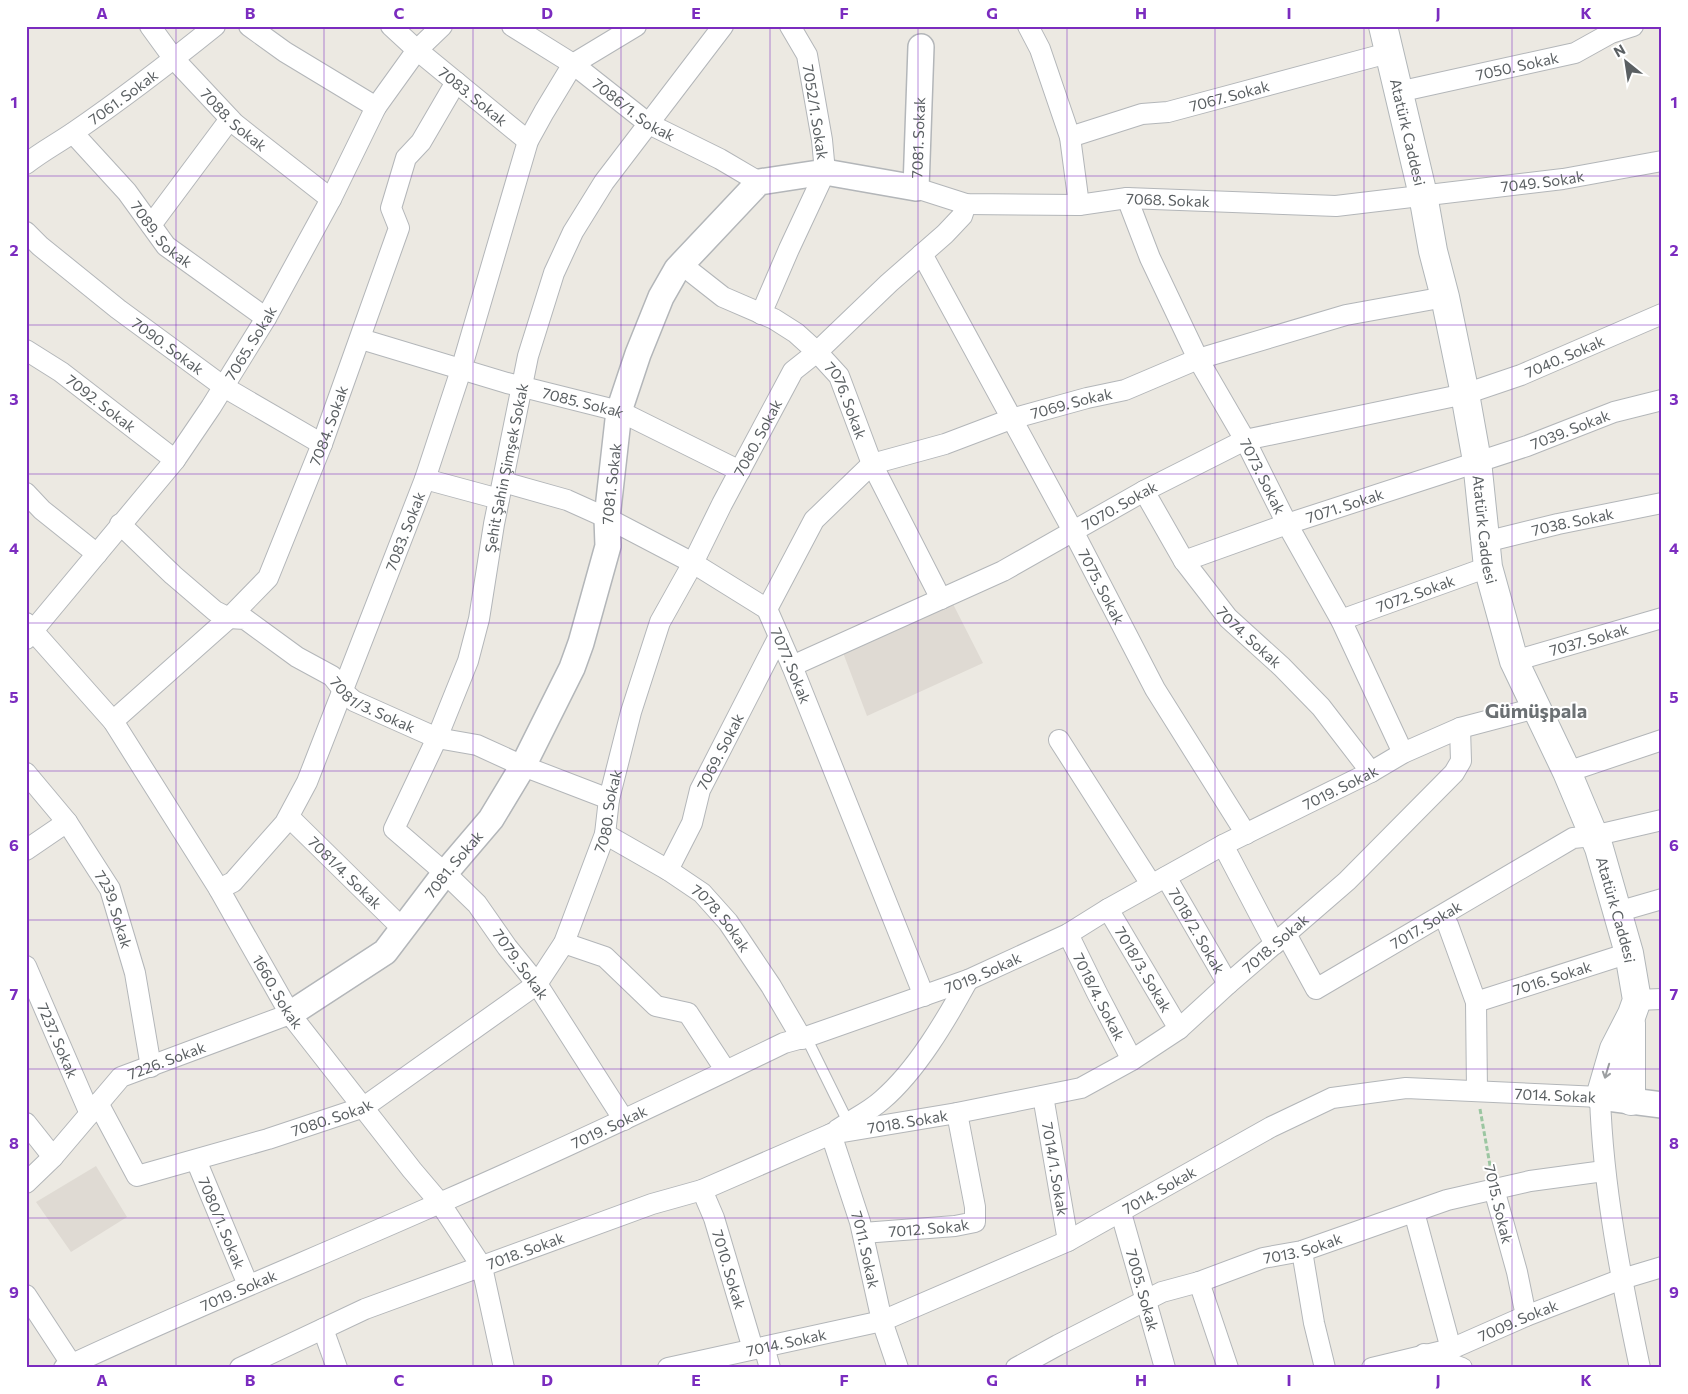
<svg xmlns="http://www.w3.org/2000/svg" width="1688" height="1394" viewBox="0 0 1688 1394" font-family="Commissioner,sans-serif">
<rect width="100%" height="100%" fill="#ece9e2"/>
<path fill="#dfdad3" d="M952 602 983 663 867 716 842 650Z
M96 1166 127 1217 71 1252 36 1202Z"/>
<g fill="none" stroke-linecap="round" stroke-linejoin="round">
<g stroke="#b3b6b9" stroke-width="12">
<path id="service" d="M806 1037 848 1122"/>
</g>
<g stroke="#b3b6b9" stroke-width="22">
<g id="minor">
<path id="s1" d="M150 26 174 59 235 124 331 199"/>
<path d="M249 26 285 52 376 107"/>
<path id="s2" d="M391 26 417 50 528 141"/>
<path id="s3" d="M512 26 573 64 649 124 720 159 759 182"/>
<path d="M1028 26 1040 49 1070 137 1079 205"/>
<path id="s4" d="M1398 92 1575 53 1611 33 1633 26"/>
<path id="s5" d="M73 133 127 192 166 246 266 318"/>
<path id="s6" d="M1070 137 1142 114 1168 112 1388 53"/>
<path id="s7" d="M26 164C41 152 58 143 74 132 122 99 169 63 215 26"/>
<path id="s8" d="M916 188 966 204 1079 205 1127 198 1336 206 1563 179 1662 161"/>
<path id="s9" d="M1127 198 1150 258 1198 359 1245 440 1287 524 1341 620 1403 753"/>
<path d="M151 225 230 119"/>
<path id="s10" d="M26 232 40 246 118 309 224 387 322 444"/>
<path id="s11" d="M922 254 1073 531 1155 689 1246 834"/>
<path id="s12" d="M681 264 723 297 774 319 796 333 817 352 839 376 872 464 941 599"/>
<path d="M761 314 789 249 825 172 822 140 807 55 790 26"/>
<path id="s13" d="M361 339 507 383 619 411 740 471"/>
<path id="s14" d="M26 350 61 372 175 460"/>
<path d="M425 479 499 499"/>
<path id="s15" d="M503 482 567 500 607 518 693 563 767 609 792 666 924 996"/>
<path id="s16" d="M1144 491 1184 561 1228 618 1282 667 1321 707 1371 772"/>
<path d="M26 493 42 510 97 554"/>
<path id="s17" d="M120 524 173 575 215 611 229 618 245 619 297 657 332 676 347 695 354 701 437 738 477 745 523 766 609 799"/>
<path id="s18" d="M1485 542 1558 524 1662 503"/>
<path id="s19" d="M1184 561 1287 524 1527 446 1614 412 1662 400"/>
<path id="s20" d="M767 609 814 520 872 464 945 444 1011 419 1087 398 1125 390 1198 359 1346 315 1445 297"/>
<path id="s21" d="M1341 620 1488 567"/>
<path id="s22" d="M26 623 113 721 219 889 290 1014 412 1170 440 1203 482 1267 504 1368"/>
<path id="s23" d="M26 639 175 460 211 407 266 318 331 199 376 107 417 50 442 26"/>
<path id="s24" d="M1514 661 1662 618"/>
<path id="s25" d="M792 666 1003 571 1144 491 1245 440 1465 394 1521 375 1662 314"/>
<path id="s26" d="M113 721 229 618 268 578 322 444 399 228 391 208 406 158 421 142 456 82"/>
<path d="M1059 740 1151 884"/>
<path d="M1567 772 1662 740"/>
<path id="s27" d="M26 773 67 822 110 889 135 973 151 1067"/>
<path id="s28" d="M289 817 402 928"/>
<path id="s29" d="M605 834 668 870 702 893 728 922 771 986 802 1039"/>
<path d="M1223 845 1275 944"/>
<path d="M26 850 67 822"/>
<path id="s30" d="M668 870 692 823 700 790 779 636"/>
<path id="s31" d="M1166 877 1228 984"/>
<path id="s32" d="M219 889 233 882 285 823 307 782 425 479 461 370 528 141 544 112 573 64 636 26"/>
<path id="s33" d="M1108 909 1179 1029"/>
<path d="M1617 912 1662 899"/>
<path d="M1442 916 1448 925 1476 1002 1477 1091"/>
<path id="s34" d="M1068 934 1097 993 1132 1060"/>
<path id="s35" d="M1286 934 1316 989 1573 838 1593 836 1662 820"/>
<path d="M564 943 605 957 656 1006 688 1013 726 1071"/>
<path id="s36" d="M26 966 90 1114"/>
<path d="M1637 1000 1662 999"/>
<path id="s37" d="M1476 1002 1629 953"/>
<path id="s38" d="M1043 1096 1068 1241"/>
<path id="s39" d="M98 1103 137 1176 268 1139 364 1107 537 984 564 943 605 834 609 799 631 712 660 622 693 563 722 504 793 371 817 352 889 283 945 234 962 216 966 204"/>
<path id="s40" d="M624 1120 537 984 507 947 477 904 445 873 394 829 437 738 468 661 479 619 494 524 528 356 554 273 573 232 604 182 723 26"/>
<path d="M26 1123 53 1157"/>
<path d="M837 1130C851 1120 869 1112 882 1100 917 1070 946 1020 968 980"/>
<path id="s41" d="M831 1134 860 1222 882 1321 898 1368"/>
<path id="s42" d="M196 1160 248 1285"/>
<path id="s43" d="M26 1183 53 1157 121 1077 290 1014"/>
<path d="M1494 1189 1517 1272 1526 1316"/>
<path id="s44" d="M702 1190 714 1218 753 1349"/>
<path d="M1414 1212 1451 1349"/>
<path id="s45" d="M1121 1213 1165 1368"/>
<path id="s46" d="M863 1233 955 1226 975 1222V1207L957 1113"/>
<path d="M1302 1251 1314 1323 1325 1368"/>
<path d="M1199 1282 1228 1368"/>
<path d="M26 1295 68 1359 70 1368"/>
<path d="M323 1329 337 1368"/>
<path d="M764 1347 770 1368"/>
<path d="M1424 1354 1462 1368"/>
<path id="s47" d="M64 1368C189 1309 316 1258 442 1202 557 1152 671 1098 784 1043L806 1037 968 980 1068 934 1108 909 1223 845 1371 772 1403 753 1460 728 1536 708"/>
<path id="s48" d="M240 1368 365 1309 652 1204 702 1190 831 1134 957 1113 1081 1088 1132 1060 1179 1029 1228 984 1347 881 1454 773 1461 761 1460 728"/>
<path id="s49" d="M668 1368 882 1321 1068 1241 1271 1127 1332 1098 1406 1088 1600 1097C1603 1188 1621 1278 1640 1368"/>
<path id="s50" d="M1016 1368 1058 1345 1162 1292 1199 1282 1263 1258 1302 1251 1447 1200 1530 1181 1604 1171"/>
<path id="s51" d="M1372 1368 1451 1349 1526 1316 1622 1279 1662 1267"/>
</g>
</g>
<g stroke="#b3b6b9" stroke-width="28">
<g id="tertiary">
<path id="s52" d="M290 1014 385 952 445 873 491 819 523 766 572 668 581 643 608 546 607 518 619 411 638 354 661 297 677 269 759 182 825 172 916 188 921 47"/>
<path d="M1600 1097 1662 1105"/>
</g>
</g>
<g stroke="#b1b6b9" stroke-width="30">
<g id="secondary">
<path id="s53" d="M1383 26 1423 195 1433 251 1445 297 1465 394 1477 461 1488 567 1514 661 1567 772 1599 848 1629 953 1637 1000 1632 1014 1614 1049 1600 1097"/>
<path d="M1631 1101V1023"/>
</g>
</g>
<path stroke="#9bc6a1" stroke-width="3" stroke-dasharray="5 2.5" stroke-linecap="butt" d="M1480 1109 1491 1171"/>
<use href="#service" stroke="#fff" stroke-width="10"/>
<use href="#minor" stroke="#fff" stroke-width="20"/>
<use href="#tertiary" stroke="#fff" stroke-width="25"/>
<use href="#secondary" stroke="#fff" stroke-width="28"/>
</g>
<defs><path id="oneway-shaft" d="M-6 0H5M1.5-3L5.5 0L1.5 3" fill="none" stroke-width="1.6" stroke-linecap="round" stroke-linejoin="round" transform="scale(1.25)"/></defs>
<use stroke="#9c9fa1" href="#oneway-shaft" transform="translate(1607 1071) rotate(107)"/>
<path fill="none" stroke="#7b2cbf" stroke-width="1" stroke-opacity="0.55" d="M176 26V1368M324 26V1368M473 26V1368M621 26V1368M770 26V1368M918 26V1368M1067 26V1368M1215 26V1368M1364 26V1368M1512 26V1368M26 176H1662M26 325H1662M26 474H1662M26 623H1662M26 771H1662M26 920H1662M26 1069H1662M26 1218H1662"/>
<g text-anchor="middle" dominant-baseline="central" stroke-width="4" stroke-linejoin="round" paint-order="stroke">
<g font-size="15" fill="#5a5f62" stroke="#fff">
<text stroke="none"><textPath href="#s4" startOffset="122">7050. Sokak</textPath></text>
<text stroke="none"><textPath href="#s6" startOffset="165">7067. Sokak</textPath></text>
<text stroke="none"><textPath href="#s2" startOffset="108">7083. Sokak</textPath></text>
<text stroke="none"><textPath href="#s7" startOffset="118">7061. Sokak</textPath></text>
<text stroke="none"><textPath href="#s3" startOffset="148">7086/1. Sokak</textPath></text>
<text transform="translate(816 112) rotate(81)">7052/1. Sokak</text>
<text stroke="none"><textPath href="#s1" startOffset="126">7088. Sokak</textPath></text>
<text stroke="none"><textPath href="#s53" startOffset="109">Atatürk Caddesi</textPath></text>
<text stroke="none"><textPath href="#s52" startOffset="1201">7081. Sokak</textPath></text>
<text stroke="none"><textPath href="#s8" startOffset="631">7049. Sokak</textPath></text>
<text stroke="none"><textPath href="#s8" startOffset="255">7068. Sokak</textPath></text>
<text stroke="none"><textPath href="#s5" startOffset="135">7089. Sokak</textPath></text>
<text stroke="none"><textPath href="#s23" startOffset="372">7065. Sokak</textPath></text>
<text stroke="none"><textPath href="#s10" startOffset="182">7090. Sokak</textPath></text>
<text stroke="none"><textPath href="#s25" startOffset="838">7040. Sokak</textPath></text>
<text stroke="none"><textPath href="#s12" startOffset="221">7076. Sokak</textPath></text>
<text stroke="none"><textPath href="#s14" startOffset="92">7092. Sokak</textPath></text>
<text stroke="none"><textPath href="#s13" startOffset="231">7085. Sokak</textPath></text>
<text stroke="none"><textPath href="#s20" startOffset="390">7069. Sokak</textPath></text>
<text stroke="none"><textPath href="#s26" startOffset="375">7084. Sokak</textPath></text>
<text stroke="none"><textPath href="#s19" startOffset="408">7039. Sokak</textPath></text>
<text stroke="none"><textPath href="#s39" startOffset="1126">7080. Sokak</textPath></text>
<text stroke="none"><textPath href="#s40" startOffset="754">Şehit Şahin Şimşek Sokak</textPath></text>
<text stroke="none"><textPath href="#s9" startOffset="310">7073. Sokak</textPath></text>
<text stroke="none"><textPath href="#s52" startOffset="645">7081. Sokak</textPath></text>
<text stroke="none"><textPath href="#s25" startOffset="365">7070. Sokak</textPath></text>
<text stroke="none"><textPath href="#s19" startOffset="170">7071. Sokak</textPath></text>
<text stroke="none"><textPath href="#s18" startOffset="90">7038. Sokak</textPath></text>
<text stroke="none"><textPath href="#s53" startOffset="514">Atatürk Caddesi</textPath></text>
<text stroke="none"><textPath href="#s32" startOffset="410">7083. Sokak</textPath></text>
<text stroke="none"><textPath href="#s11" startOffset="378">7075. Sokak</textPath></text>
<text stroke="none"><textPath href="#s21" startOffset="79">7072. Sokak</textPath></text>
<text stroke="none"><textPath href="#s16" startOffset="181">7074. Sokak</textPath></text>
<text stroke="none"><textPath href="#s24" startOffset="78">7037. Sokak</textPath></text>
<text stroke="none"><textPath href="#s15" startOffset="356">7077. Sokak</textPath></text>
<text stroke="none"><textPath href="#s17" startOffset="316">7081/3. Sokak</textPath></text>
<text stroke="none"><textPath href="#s30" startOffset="130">7069. Sokak</textPath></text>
<text stroke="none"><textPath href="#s47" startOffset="1404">7019. Sokak</textPath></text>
<text stroke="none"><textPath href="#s39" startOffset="721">7080. Sokak</textPath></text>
<text stroke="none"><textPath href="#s52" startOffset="225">7081. Sokak</textPath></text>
<text stroke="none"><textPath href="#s28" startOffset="79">7081/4. Sokak</textPath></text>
<text stroke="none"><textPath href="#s27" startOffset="164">7239. Sokak</textPath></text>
<text stroke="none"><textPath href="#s53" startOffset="919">Atatürk Caddesi</textPath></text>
<text stroke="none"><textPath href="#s29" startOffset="145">7078. Sokak</textPath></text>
<text stroke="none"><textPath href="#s35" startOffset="190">7017. Sokak</textPath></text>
<text stroke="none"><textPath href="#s31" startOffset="62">7018/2. Sokak</textPath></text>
<text stroke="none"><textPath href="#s48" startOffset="1134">7018. Sokak</textPath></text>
<text transform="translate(521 964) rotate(54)">7079. Sokak</text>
<text stroke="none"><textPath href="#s33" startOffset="70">7018/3. Sokak</textPath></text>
<text stroke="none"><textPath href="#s47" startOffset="1001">7019. Sokak</textPath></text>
<text stroke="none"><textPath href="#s37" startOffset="80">7016. Sokak</textPath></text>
<text stroke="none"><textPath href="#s22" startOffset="448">1660. Sokak</textPath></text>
<text stroke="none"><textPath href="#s34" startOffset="70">7018/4. Sokak</textPath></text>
<text stroke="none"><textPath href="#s36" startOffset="81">7237. Sokak</textPath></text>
<text stroke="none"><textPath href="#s43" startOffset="191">7226. Sokak</textPath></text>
<text stroke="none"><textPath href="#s49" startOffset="946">7014. Sokak</textPath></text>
<text stroke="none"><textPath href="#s39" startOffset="286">7080. Sokak</textPath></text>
<text stroke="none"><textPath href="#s48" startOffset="714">7018. Sokak</textPath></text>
<text stroke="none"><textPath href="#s47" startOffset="596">7019. Sokak</textPath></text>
<text stroke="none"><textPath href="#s38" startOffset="74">7014/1. Sokak</textPath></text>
<text stroke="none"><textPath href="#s49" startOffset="526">7014. Sokak</textPath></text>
<text transform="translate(1499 1204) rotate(77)">7015. Sokak</text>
<text stroke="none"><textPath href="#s42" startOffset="68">7080/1. Sokak</textPath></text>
<text stroke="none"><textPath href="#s46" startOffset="66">7012. Sokak</textPath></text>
<text stroke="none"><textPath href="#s50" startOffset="312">7013. Sokak</textPath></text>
<text stroke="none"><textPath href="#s41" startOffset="121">7011. Sokak</textPath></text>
<text stroke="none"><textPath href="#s48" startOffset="309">7018. Sokak</textPath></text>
<text stroke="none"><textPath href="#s44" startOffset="84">7010. Sokak</textPath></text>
<text stroke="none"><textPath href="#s47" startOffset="191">7019. Sokak</textPath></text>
<text stroke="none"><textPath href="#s45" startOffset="80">7005. Sokak</textPath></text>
<text stroke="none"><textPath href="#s51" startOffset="154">7009. Sokak</textPath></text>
<text stroke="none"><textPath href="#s49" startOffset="121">7014. Sokak</textPath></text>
</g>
<g font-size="20" font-weight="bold" fill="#6c7174" stroke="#fff">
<text x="1536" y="710">Gümüşpala</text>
</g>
</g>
<rect width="1688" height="1394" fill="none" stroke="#ffffff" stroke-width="55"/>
<g transform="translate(1626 62) rotate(330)" stroke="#ffffff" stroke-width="4" paint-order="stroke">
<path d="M0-4L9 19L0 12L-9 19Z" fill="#5a5f62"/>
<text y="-8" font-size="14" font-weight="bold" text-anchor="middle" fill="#5a5f62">N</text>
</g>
<rect x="28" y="28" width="1632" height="1338" fill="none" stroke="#7b2cbf" stroke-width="2"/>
<g font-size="16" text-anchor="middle" font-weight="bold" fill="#7b2cbf">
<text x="102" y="19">A</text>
<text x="250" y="19">B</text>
<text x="399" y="19">C</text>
<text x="547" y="19">D</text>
<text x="696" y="19">E</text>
<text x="844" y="19">F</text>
<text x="992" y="19">G</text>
<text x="1141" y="19">H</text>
<text x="1289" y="19">I</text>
<text x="1438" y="19">J</text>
<text x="1586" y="19">K</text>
<text x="14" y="108">1</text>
<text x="1674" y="108">1</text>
<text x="14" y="256">2</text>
<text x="1674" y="256">2</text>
<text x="14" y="405">3</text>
<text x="1674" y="405">3</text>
<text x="14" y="554">4</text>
<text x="1674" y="554">4</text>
<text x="14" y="703">5</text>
<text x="1674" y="703">5</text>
<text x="14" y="851">6</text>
<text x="1674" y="851">6</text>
<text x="14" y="1000">7</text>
<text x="1674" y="1000">7</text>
<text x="14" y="1149">8</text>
<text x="1674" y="1149">8</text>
<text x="14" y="1298">9</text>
<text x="1674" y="1298">9</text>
<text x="102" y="1386">A</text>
<text x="250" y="1386">B</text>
<text x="399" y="1386">C</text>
<text x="547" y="1386">D</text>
<text x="696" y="1386">E</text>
<text x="844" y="1386">F</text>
<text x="992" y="1386">G</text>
<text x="1141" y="1386">H</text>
<text x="1289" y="1386">I</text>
<text x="1438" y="1386">J</text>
<text x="1586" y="1386">K</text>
</g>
</svg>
